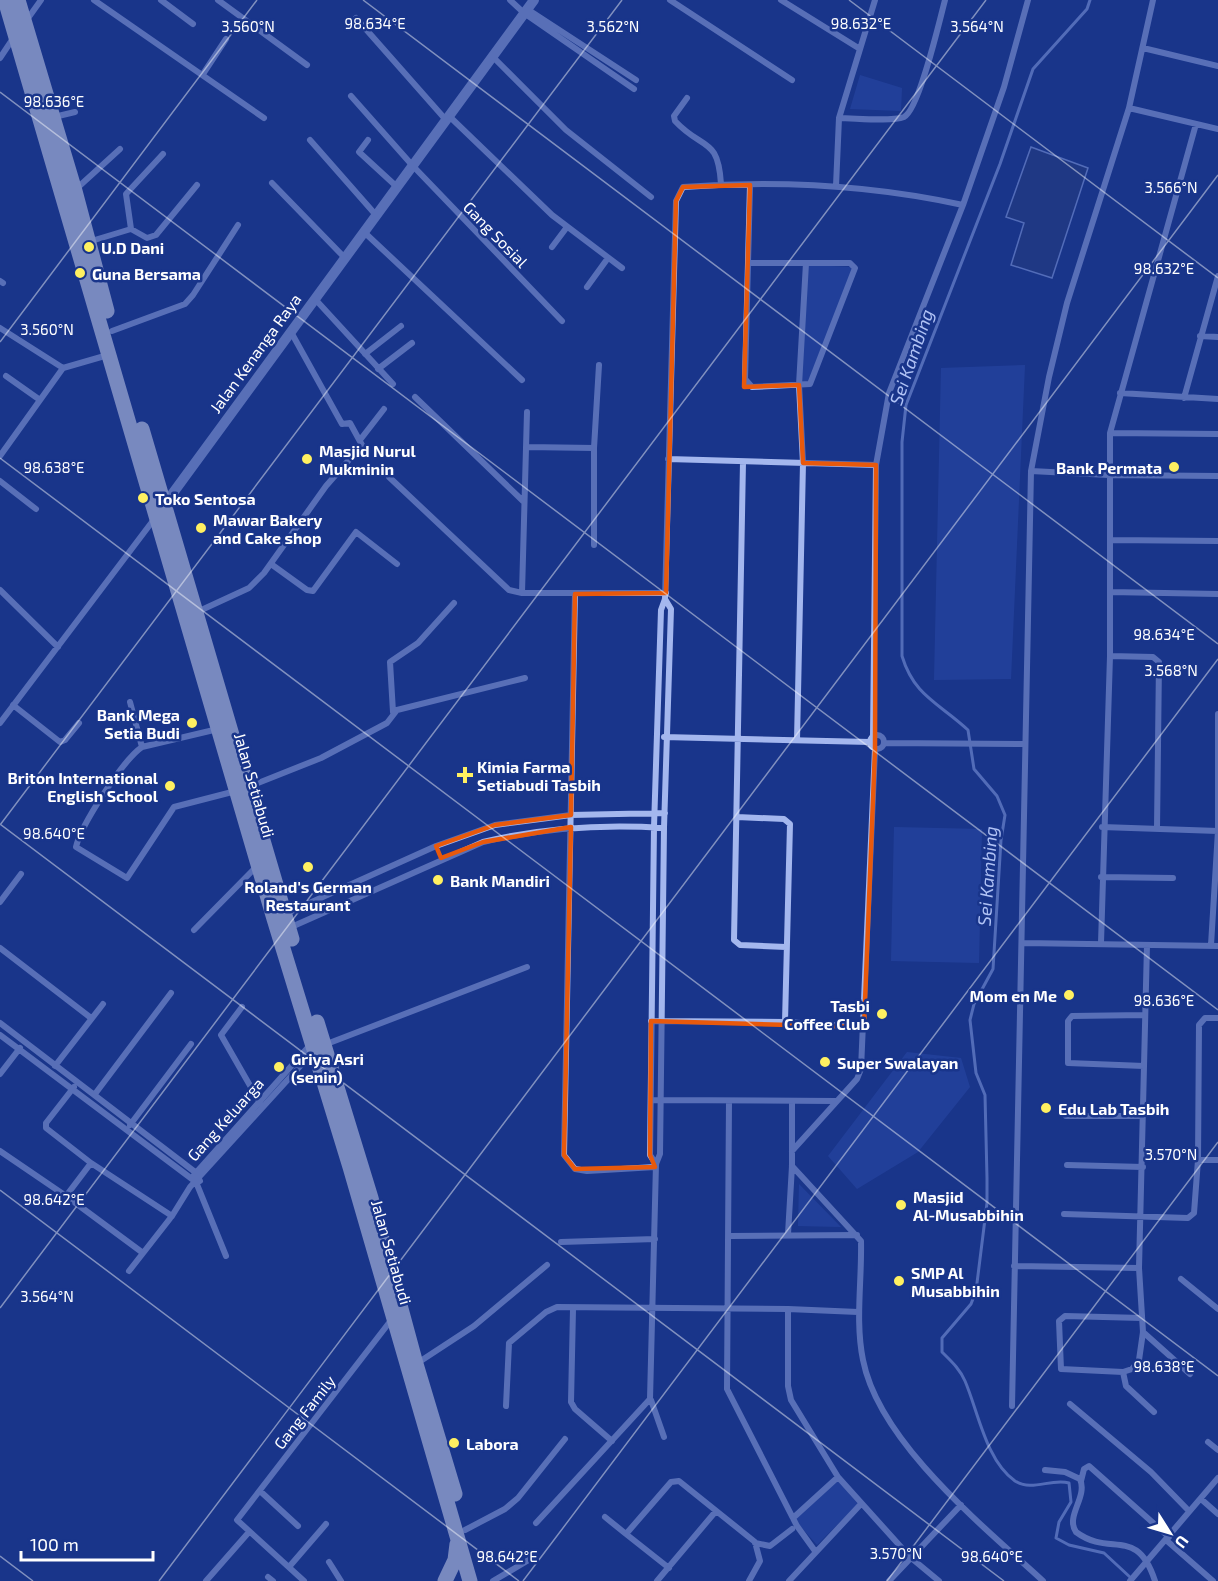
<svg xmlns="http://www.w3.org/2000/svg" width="1218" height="1581" viewBox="0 0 1218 1581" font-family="'Exo 2',sans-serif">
<rect width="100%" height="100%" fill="#19358b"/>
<path fill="#2c4daa" d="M860 75 902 88 901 111 850 109Z
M808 265 854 267 807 384H799Z
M1025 365 1011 679 934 680 941 368Z
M894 827 982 829 979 963 891 961Z
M907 1052 961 1058 970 1087 918 1152 857 1189 828 1156Z
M799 1184 841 1227 798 1226Z
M836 1479 858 1504 817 1545 794 1519Z"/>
<path fill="#273c7d" stroke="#97aff0" stroke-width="1.5" d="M1031 147 1088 168 1052 278 1011 265 1024 223 1006 217Z"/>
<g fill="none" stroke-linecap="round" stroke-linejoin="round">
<path stroke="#97aff0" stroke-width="3" d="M1090 0 1087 9 1033 69 1000 164 906 405 902 442V656C914 696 939 703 968 730L974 769 997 796 1005 815 1001 840 993 969 974 1004 970 1020 976 1073 985 1095 987 1178V1203L976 1291 971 1304 942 1338V1352C951 1361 960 1369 965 1381 978 1411 986 1461 1015 1481 1032 1492 1051 1478 1069 1483L1071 1502 1059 1522 1056 1538 1069 1545 1104 1553 1131 1578"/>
<path stroke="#a4b7ee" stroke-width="6" d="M94 0 264 118
M161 0 193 24
M218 0 307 65
M510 0 524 13 634 89
M670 0 792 80
M781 0 860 49
M527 9 636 80
M356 18 446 120
M26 21 41 0
M1143 48 1218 66
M492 56 566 130 651 197
M0 58 14 37
M203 74 226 39
M351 96 412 165 562 321
M687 98 674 116 675 121C703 151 718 136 721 184
M1129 108 1218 129
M449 116 552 215 622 268
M54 117 75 112
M839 118C855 118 891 122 904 117 919 110 940 19 945 0
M310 140 375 214
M368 140 359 152 396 186
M272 183 344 257
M836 186 839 118 875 0
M75 190 120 149
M131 229 126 194 163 154
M364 232 522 380
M88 242 131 229 147 238 156 235 197 185
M552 247 567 227
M749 263H850L855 268 810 384 752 387 745 379 750 185
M0 281 3 283
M587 287 608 258
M315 299 393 384
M0 328 63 368
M112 331 185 304 193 295 238 225
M1200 336 1218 337
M365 354 401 326
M378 369 412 343
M6 376 40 400
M1120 393 1218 399
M415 397 523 501
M1184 398 1218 276
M1110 433 1218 434
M360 440 384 409
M526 447 594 448V545
M594 448 599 365
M0 456 63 368 108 355
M668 459 876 465
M743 462 734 940 740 945 786 947
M1031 471 1109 475 1218 476
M389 477 509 590 522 593H666
M0 481 36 509
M1111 540 1218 541
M271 564 307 590 313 591 356 532 397 564
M0 590 58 647
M1110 592 1218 594
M522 593 527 412
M575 594 564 1155 575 1169 587 1171 655 1167
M197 612 249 588 264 573 326 486 362 445 350 423 342 424 291 332
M1110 656 1153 657 1159 662 1157 829
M130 702 142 747
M13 705 60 742 65 740 79 723
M393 712 390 662 418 643 454 603
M0 723 155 518
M218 729 142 747C123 760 81 825 76 847L127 878 174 807 236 791
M870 742a7 7 0 1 1 14 0a7 7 0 1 1-14 0Z
M664 737 870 742
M873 737 876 465 889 393 963 205 1004 87 1028 0
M797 740 803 463 799 385 806 263
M884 743 1025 744
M248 787 321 758 387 723 397 710 525 678
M737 817 784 819 790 824 785 1022
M1102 827 1218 831
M1101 877 1173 878
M0 902 21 874
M285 914 436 846 495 825 571 815 665 813
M289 928 483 842C542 828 603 824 664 828
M194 930 256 867
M1023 943 1218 946
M1101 943 1110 656V433L1196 124
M1147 945 1139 1268 1143 1332 1139 1360 1132 1369 1123 1372 1126 1386 1154 1412
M1211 945 1218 831V714
M0 948 91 1018
M242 1007 221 1035 260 1103
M651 1021 785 1022 864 1027
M0 1023 195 1172 200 1181
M0 1035 196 1182 226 1256
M324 1045 527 967
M55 1066 103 1004
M1144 1066 1068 1063V1021L1072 1016 1145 1015
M0 1074 20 1048
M74 1087 46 1123V1128L91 1163 172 1216
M95 1094 171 993
M651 1100 835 1101
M729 1101 727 1389 797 1526 815 1551
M1066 1116H1143
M130 1125 191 1044
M0 1151 66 1196
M792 1151 857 1079 861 1069 875 749
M1198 1160H1218
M91 1163 66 1196 143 1253
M656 1164 650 1155 654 827 661 610 665 599 676 201 683 187C777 180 871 185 963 205
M1067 1165 1143 1167
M792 1166 861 1241C862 1281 855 1321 863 1360 879 1442 983 1526 1043 1581
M194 1175 311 1044
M1064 1214 1188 1218 1194 1213 1198 1160 1199 1025 1205 1018H1218
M788 1234 792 1166V1101
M730 1236 857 1235
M561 1242 655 1239
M1014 1266 1139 1268
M129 1271 172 1216 190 1187 313 1052
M1181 1279 1218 1309
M573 1309 571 1402 575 1409 612 1441
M788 1309V1386L791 1400 838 1477 910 1557 939 1581
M1143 1332 1190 1374
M416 1364 474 1326 547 1265
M1123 1372 1061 1369 1059 1321 1065 1316 1142 1318
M651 1400 664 1437
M1070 1404 1151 1472 1189 1511
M506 1406 509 1343 546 1312 557 1307 788 1309 858 1312
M1012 1406 1031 471 1049 377 1067 303 1129 108 1153 0
M1208 1442 1218 1450
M1045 1470 1065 1472 1080 1479C1088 1497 1065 1516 1076 1532 1111 1558 1137 1525 1155 1581
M1081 1481 1084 1469 1089 1466 1169 1537
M260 1491 298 1526
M1201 1499 1218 1514
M605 1517 626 1534 671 1482 679 1481 755 1542 760 1561 749 1581
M793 1518 838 1477
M536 1523 650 1399 656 1164 660 1154 664 828 671 609 665 599
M465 1530 505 1509 518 1498 565 1439
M626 1534 669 1568
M1166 1540 1213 1581
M755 1543 770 1546 792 1529
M329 1562 341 1581
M289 1567 326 1524
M268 1577 273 1581
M206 1581 249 1532
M304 1581 237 1520 392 1319
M493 1581 532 1558
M657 1581 716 1511
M789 1581 860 1505
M889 1581 961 1505
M1130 1581 1218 1478"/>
<path stroke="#a4b7ee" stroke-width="10" d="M162 508 534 0"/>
<path stroke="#ebefff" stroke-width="15" d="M5 0 274 919 350 1167 470 1581
M18 0 75 191 107 311
M142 429 292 939
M317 1022 371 1198 416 1364 455 1494
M445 1581 455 1560 457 1544"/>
</g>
<path d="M0 0H1218V1581H0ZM750 185 744 387 799 385 803 463 876 465 875 749 864 1027 651 1021 650 1155 655 1167 575 1169 564 1155 571 827 483 842 441 858 436 846 495 825 571 815 575 594 666 593 676 201 683 187Z" fill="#19358b" fill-opacity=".55" fill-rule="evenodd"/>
<path fill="none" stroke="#e8590c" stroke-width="4.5" stroke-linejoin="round" d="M750 185 744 387 799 385 803 463 876 465 875 749 864 1027 651 1021 650 1155 655 1167 575 1169 564 1155 571 827 483 842 441 858 436 846 495 825 571 815 575 594 666 593 676 201 683 187Z"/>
<path fill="none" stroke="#fff" stroke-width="1.5" stroke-opacity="0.45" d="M363 0 1218 644M849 0 1218 278M0 92 1218 1010M0 342 257 0M0 458 1218 1376M0 824 1004 1581M0 825 622 0M0 1190 519 1581M0 1308 986 0M0 1556 33 1581M159 1581 1218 175M523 1581 1218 659M887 1581 1218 1142"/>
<g fill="#fff061" stroke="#19358b" stroke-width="2">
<circle cx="89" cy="247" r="6"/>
<circle cx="80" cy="273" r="6"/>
<circle cx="307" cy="459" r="6"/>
<circle cx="1174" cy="467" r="6"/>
<circle cx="143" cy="498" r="6"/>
<circle cx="201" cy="528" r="6"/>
<circle cx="192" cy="723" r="6"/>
<path d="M462 766h6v6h6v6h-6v6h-6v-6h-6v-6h6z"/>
<circle cx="170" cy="786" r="6"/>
<circle cx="308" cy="867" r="6"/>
<circle cx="438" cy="880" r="6"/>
<circle cx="1069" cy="995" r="6"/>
<circle cx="882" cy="1014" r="6"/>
<circle cx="825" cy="1062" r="6"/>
<circle cx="279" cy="1067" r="6"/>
<circle cx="1046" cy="1108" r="6"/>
<circle cx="901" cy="1205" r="6"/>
<circle cx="899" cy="1281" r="6"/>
<circle cx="454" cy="1443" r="6"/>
</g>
<g text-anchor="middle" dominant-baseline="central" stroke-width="5" stroke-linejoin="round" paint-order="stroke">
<g font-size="16" fill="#fff" stroke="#19358b">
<text transform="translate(496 234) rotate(46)">Gang Sosial</text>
<text transform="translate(255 353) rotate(-54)">Jalan Kenanga Raya</text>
<text transform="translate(255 785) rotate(74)">Jalan Setiabudi</text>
<text transform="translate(225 1119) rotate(-48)">Gang Keluarga</text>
<text transform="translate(392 1252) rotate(74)">Jalan Setiabudi</text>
<text transform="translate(304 1412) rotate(-52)">Gang Family</text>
</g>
<g font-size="16" font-weight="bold" fill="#fff" stroke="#19358b" text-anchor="start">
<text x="101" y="247">U.D Dani</text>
<text x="92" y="273">Guna Bersama</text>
<text x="319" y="450">Masjid Nurul<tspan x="319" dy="18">Mukminin</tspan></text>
<text x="1162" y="467" text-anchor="end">Bank Permata</text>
<text x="155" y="498">Toko Sentosa</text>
<text x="213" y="519">Mawar Bakery<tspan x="213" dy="18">and Cake shop</tspan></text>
<text x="180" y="714" text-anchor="end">Bank Mega<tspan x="180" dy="18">Setia Budi</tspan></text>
<text x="477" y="766">Kimia Farma<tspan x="477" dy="18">Setiabudi Tasbih</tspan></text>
<text x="158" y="777" text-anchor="end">Briton International<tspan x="158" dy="18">English School</tspan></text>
<text x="450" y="880">Bank Mandiri</text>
<text x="308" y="886" text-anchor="middle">Roland's German<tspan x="308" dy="18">Restaurant</tspan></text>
<text x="1057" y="995" text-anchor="end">Mom en Me</text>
<text x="870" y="1005" text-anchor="end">Tasbi<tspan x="870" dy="18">Coffee Club</tspan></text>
<text x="291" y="1058">Griya Asri<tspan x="291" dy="18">(senin)</tspan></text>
<text x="837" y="1062">Super Swalayan</text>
<text x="1058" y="1108">Edu Lab Tasbih</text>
<text x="913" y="1196">Masjid<tspan x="913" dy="18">Al-Musabbihin</tspan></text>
<text x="911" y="1272">SMP Al<tspan x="911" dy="18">Musabbihin</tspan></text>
<text x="466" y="1443">Labora</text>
</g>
<g font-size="18" font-style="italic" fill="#b0c2f5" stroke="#19358b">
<text transform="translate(911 357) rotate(-71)">Sei Kambing</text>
<text transform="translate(987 876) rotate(-86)">Sei Kambing</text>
</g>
</g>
<g font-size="15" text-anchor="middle" fill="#fff" stroke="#19358b" stroke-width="5" stroke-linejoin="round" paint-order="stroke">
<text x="375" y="29">98.634°E</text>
<text x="861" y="29">98.632°E</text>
<text x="248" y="32">3.560°N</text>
<text x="613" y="32">3.562°N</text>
<text x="977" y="32">3.564°N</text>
<text x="54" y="107">98.636°E</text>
<text x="1171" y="193">3.566°N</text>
<text x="1164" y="274">98.632°E</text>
<text x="47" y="335">3.560°N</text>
<text x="54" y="473">98.638°E</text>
<text x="1164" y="640">98.634°E</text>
<text x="1171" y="676">3.568°N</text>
<text x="54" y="839">98.640°E</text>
<text x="1164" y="1006">98.636°E</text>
<text x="1171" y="1160">3.570°N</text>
<text x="54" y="1205">98.642°E</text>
<text x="47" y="1302">3.564°N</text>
<text x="1164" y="1372">98.638°E</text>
<text x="896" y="1559">3.570°N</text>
<text x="507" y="1562">98.642°E</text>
<text x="992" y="1562">98.640°E</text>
</g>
<g transform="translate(1170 1533) rotate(127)" stroke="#19358b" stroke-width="4.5" paint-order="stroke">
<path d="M0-4.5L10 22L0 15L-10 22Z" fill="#ffffff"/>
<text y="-9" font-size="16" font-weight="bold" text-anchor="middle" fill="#ffffff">U</text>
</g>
<path d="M21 1551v9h132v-9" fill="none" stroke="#ffffff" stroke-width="3"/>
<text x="30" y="1551" font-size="18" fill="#ffffff" stroke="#19358b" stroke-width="4.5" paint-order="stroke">100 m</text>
</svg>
